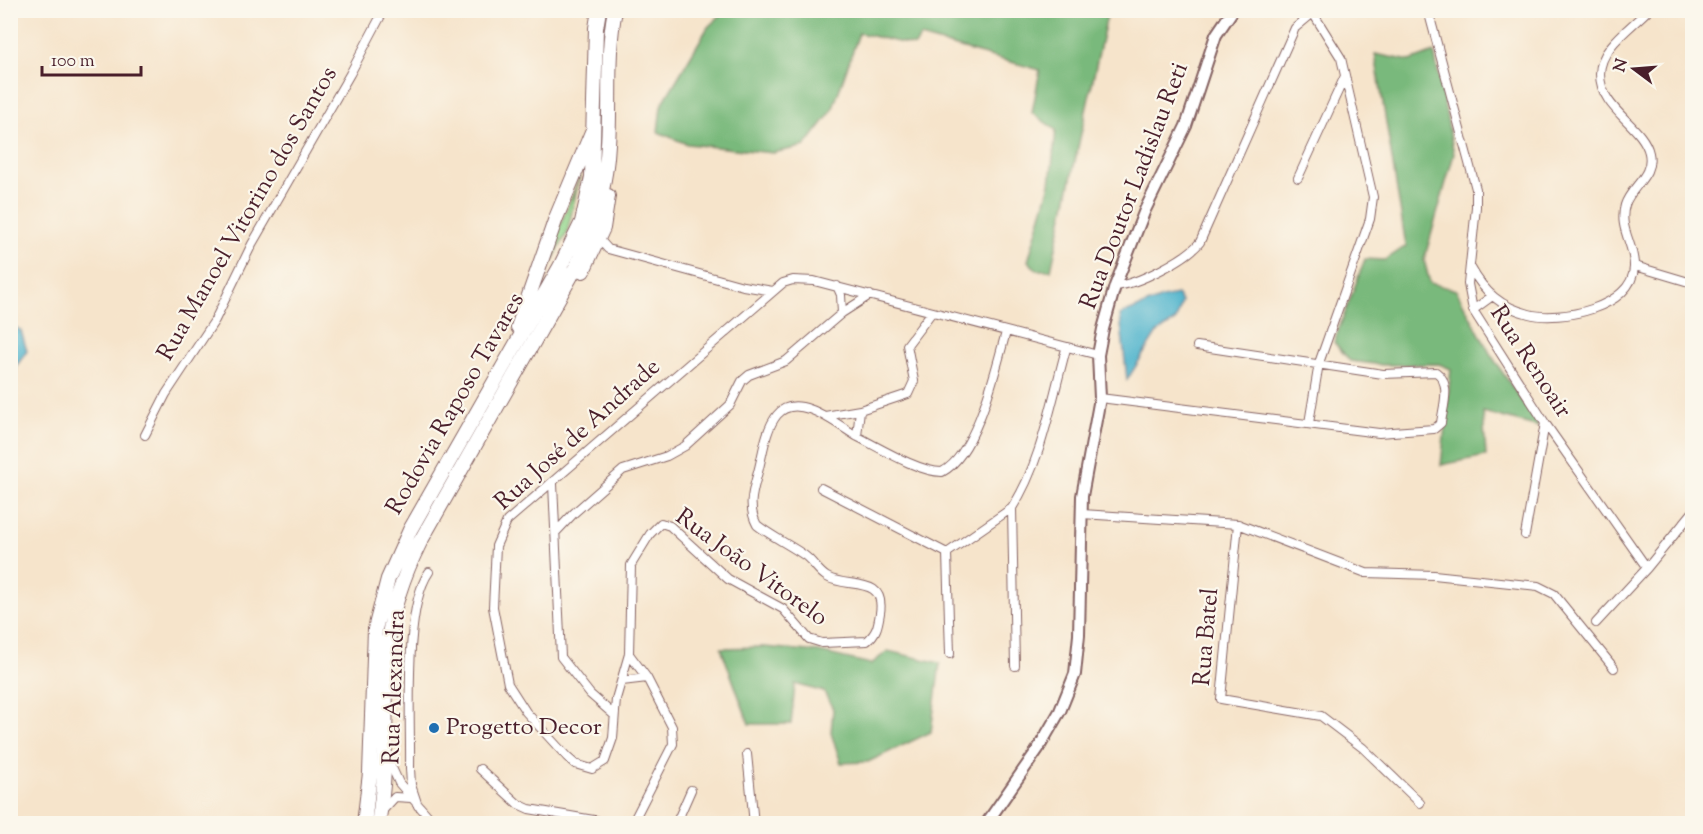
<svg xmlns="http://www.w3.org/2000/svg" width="1703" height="834" viewBox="0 0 1703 834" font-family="'Sorts Mill Goudy',serif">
<rect width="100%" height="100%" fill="#fbf7ec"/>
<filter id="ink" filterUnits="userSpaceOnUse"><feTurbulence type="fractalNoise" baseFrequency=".0167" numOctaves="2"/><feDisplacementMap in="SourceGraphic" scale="12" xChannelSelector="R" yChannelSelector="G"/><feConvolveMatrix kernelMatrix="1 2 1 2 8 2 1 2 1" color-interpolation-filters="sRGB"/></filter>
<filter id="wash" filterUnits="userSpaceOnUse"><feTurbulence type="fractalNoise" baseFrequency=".008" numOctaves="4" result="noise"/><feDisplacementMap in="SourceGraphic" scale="24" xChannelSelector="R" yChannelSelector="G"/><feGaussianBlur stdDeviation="1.35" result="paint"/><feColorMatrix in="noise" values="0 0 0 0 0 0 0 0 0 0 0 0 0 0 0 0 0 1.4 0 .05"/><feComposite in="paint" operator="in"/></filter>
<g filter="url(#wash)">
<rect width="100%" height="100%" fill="#f6e4cb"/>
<path fill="#97d991" stroke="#707c5e" stroke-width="1.5" d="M580 175 567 233 531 301Z"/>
<path fill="#79b97b" stroke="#626c53" stroke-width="1.5" d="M923 10 969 21 973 11H1108L1051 270H1037L1028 261 1050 184 1056 130 1032 113 1040 70 920 37 915 46 859 33 832 111 805 146 773 153 687 144 658 132 661 106 708 27 725 11Z
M1434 52 1454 154 1424 260 1430 283 1456 290 1491 355 1539 427 1483 412 1486 456 1441 465 1451 369 1439 364 1383 365 1350 361 1334 342 1365 259 1385 260 1406 246 1375 54 1410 61Z
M764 647 819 652 871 664 888 651 940 663 931 732 868 762 841 763 831 733 833 709 824 692 795 684 791 724H749L721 648Z"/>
<path fill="#4eb3cc" stroke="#4c697c" stroke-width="1.5" d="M1177 295 1182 302 1176 320 1156 334 1127 380 1120 315 1162 298Z
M11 324 21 331 27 351 17 365 11 398Z"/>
</g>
<g filter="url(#ink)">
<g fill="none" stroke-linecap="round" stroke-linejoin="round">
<g stroke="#866463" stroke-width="10">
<path id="street" d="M1428 10 1476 189V207L1468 284 1473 310 1545 423 1647 568
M1298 178 1345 76
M599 239 608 249 743 286 773 291
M1635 266 1692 283
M1471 268C1484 292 1501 307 1529 314 1559 322 1633 308 1634 267 1635 245 1618 229 1625 205 1631 186 1654 176 1649 153 1643 125 1600 110 1600 74 1600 47 1631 28 1648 10
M837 286 841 295 842 313 870 295
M1115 286C1136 285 1187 259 1200 242L1295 28 1313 13
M1473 310 1491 297
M1006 332C996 368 977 454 942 472 919 472 880 448 858 437 839 426 797 390 777 415 765 430 763 454 758 472 753 491 747 506 757 525 771 536 788 544 804 555 813 561 818 572 827 577 847 589 886 575 880 613 878 625 877 633 867 641L822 643 809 639 783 609 728 579 670 526 661 523 650 534 631 565 629 654 616 699 613 738 605 761 592 769 575 764 567 757 526 712 508 684 493 607 496 546 507 521 783 283 793 280 814 281 1098 355
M1100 398 1379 433 1434 429 1441 423C1443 407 1452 383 1436 372L1383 374 1197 346
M860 410 908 394 914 381 907 345 932 312
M825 416 860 410 857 436
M1309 423 1319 363 1370 219 1373 197 1341 58 1311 10
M145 435 166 394 215 320 252 244 350 74 384 10
M553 484 561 657 590 694 614 715
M821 488 947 553
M1082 514 1238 524 1366 573 1434 575 1538 586 1554 594 1614 668
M1238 524 1221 699 1321 716 1363 748 1420 803
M556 532 574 513 623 470 667 456 685 446 730 405 742 381 749 375 786 361 842 313
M1525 535 1545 423
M947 553 950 654
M947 553 1012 508
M1596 623 1647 568 1692 513
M1015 666 1012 508C1041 464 1052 399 1066 349
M622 681 647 678 629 654
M747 754 754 824
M387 757 399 783 435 824
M480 769 518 804 529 809 617 824
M418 806 411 785 410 768C411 720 403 609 429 572
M383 810 395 797 411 798
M632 824 673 744 672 727 647 678
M676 824 691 790"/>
</g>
<g stroke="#866463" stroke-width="14">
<path id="secondary" d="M986 824 1038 749 1060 711 1075 674 1079 635 1082 496 1100 398 1098 355 1103 329 1115 286 1145 210 1186 126 1216 35 1233 10"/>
</g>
<g stroke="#866463" stroke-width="16">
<path id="highway" d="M583 271 603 228 608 196
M518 327 556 218 592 132
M364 824 370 773 375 629 388 579 410 530 560 267 582 222 592 177 596 28 599 10
M378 824C389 763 383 704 388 643 392 608 404 574 420 542L576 267C594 228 606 187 608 144 611 100 606 54 615 10"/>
</g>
<use href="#street" stroke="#fff" stroke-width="8"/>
<use href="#secondary" stroke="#fff" stroke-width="10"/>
<use href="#highway" stroke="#fff" stroke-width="14"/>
</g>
</g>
<circle fill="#1f6fb2" stroke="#fbf7ec" stroke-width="2" cx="434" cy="728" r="6"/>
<g text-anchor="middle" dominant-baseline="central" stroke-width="4.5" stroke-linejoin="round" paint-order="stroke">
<g font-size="24" fill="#4a1f2b" stroke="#fbf7ec">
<text transform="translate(1135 186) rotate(-69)">Rua Doutor Ladislau Reti</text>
<text transform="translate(248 214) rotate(-60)">Rua Manoel Vitorino dos Santos</text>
<text transform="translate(1530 362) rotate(57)">Rua Renoair</text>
<text transform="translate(456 404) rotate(-60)">Rodovia Raposo Tavares</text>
<text transform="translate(578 435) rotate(-42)">Rua José de Andrade</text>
<text transform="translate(751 568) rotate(36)">Rua João Vitorelo</text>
<text transform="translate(1207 637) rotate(-85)">Rua Batel</text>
<text transform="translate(395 687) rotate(-88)">Rua Alexandra</text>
</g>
<g font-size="24" fill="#4a1f2b" stroke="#fbf7ec" text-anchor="start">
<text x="446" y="728">Progetto Decor</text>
</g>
</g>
<rect width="1703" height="834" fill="none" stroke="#fbf7ec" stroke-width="36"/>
<g transform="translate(1634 69) rotate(286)" stroke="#fbf7ec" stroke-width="4.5" paint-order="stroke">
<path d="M0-4.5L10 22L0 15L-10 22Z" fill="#4a1f2b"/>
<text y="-9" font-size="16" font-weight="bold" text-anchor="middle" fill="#4a1f2b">N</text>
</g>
<path d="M42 66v9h99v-9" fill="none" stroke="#4a1f2b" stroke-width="3"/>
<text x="51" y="66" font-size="18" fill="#4a1f2b" stroke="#fbf7ec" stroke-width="4.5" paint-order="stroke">100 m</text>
</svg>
